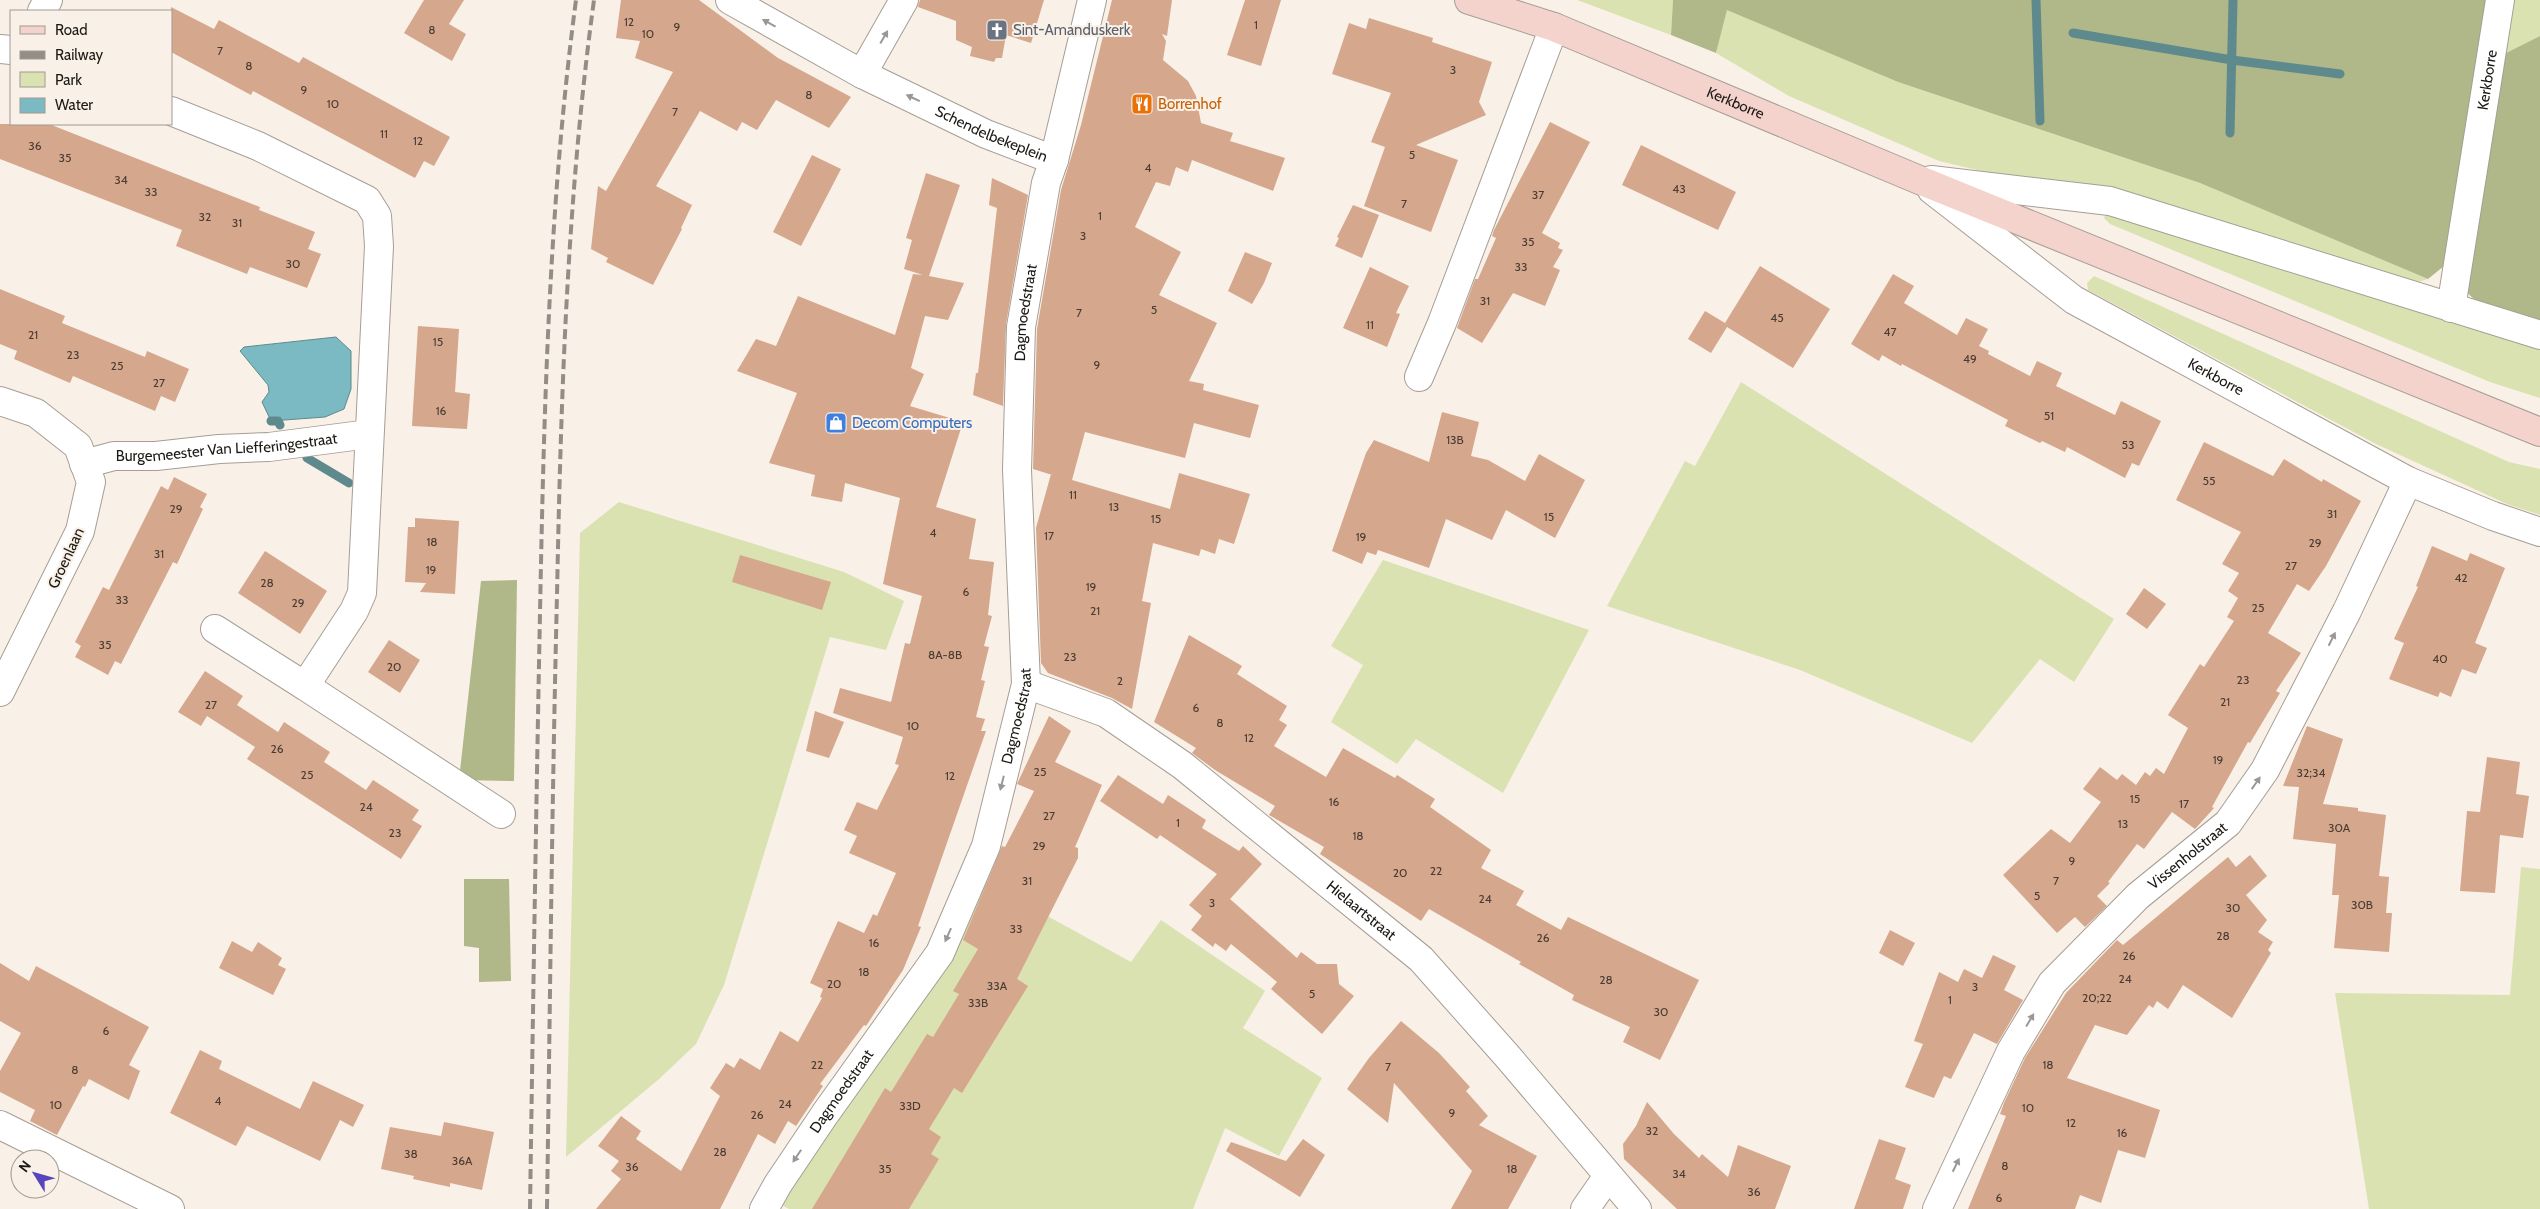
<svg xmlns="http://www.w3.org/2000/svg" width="2540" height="1209" viewBox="0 0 2540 1209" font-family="Cabin,sans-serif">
<rect width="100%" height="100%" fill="#f9f0e7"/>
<path fill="#dae2b2" d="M1577 0H1673L1671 35Z
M2514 0H2540V36L2506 53Z
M1727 9 1898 82 2200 183 2428 279 2412 284 2124 192 2073 182 2020 180 1939 161 1789 96 1716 53Z
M2106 213 2540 341V398L2490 382 2110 224 2104 218Z
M2094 276 2509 462 2540 469V515L2507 504 2376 444 2088 290 2087 283Z
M1741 382 2114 619 2074 682 2040 659 1972 743 1800 670 1607 606 1685 461 1695 466Z
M619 502 844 572 904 601 886 650 830 637 724 985 696 1044 659 1079 566 1157 580 533Z
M1383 560 1589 630 1503 793 1416 739 1397 764 1331 722 1363 665 1331 646Z
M2521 867 2540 869V1209H2369L2335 993 2510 995Z
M984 881 1131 962 1161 920 1265 991 1243 1028 1322 1078 1279 1156 1225 1128 1193 1209H789L782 1205Z"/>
<path fill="#b0b788" d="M1673 0H2491L2444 266 2428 279 2200 183 1898 82 1727 10 1716 53 1671 35Z
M2540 36V320L2476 301 2462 288 2506 53Z
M517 580 514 781 459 780 481 581Z
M464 879H509L511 981 479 982V948L464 946Z"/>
<path fill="#7bbac2" stroke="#5e8a8e" d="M336 337 351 351V389L344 409 325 417 271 421 262 402 269 392 268 385 240 351 244 347Z"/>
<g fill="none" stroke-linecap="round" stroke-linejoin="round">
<path stroke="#5e8a8e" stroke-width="9" d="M2036 0 2040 121
M2073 33 2232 60 2340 74
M2230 133 2233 0
M271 421H278L280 425
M307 458 349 483"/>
</g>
<path fill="#d5a78d" d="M424 0H464L449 24 466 34 452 61 404 33Z
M621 0H699L778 58 851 97 829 128 776 100 757 130 742 122 737 131 700 111 656 186 692 205 681 228 682 229 653 285 606 262 608 258 591 249 598 186 606 191 673 72 635 58 640 41 616 38Z
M920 0H1044L1031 43 1006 35 1002 58H996L994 62 970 56 972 47 956 40V21L918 7Z
M1112 0H1172L1167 36 1162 34 1166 41 1163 60 1188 81 1196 96 1201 123 1233 133 1230 141 1285 158 1273 191 1192 160 1188 172 1176 167 1170 186 1156 182 1135 227 1181 252 1159 295 1217 323 1189 381 1204 384 1203 390 1259 405 1250 438 1194 423 1185 458 1085 432 1072 480 1170 509 1179 473 1250 494 1234 544 1219 539 1215 554 1201 549 1199 556 1153 543 1142 601 1151 603 1132 709 1112 698 1048 673 1041 663 1036 528 1051 474 1062 478 1033 469 1037 329 1061 190 1081 125Z
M1245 0H1281L1261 66 1227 55Z
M171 7 214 29 219 20 299 63 303 57 450 137 434 166 424 161 415 178 253 91 251 95 171 52Z
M1369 18 1433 38 1432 42 1492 62 1479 102 1486 115 1416 145 1458 160 1431 232 1364 206 1385 147 1371 142 1391 93 1332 74 1349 23 1366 29Z
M1550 122 1590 142 1542 233 1560 243 1558 248 1563 250 1553 267 1560 270 1545 306 1513 293 1482 343 1457 328 1475 279H1478L1496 238 1492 236 1494 230Z
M0 124H49L260 207 259 210 315 232 308 249 321 254 307 288 250 267 247 274 176 246 182 230 0 159Z
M1641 145 1736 192 1718 230 1622 185Z
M812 155 841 169 801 246 773 232Z
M926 173 960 185 929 276 964 283 948 320 925 316 911 368 924 374 910 406 963 422 936 507 976 519 969 559 994 562 988 615 992 616 984 646 989 647 981 680 985 681 976 717 985 719 981 731H986L918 926 921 927 903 970 866 1026 864 1025 820 1084 823 1086 796 1126 788 1121 775 1144 758 1134 720 1209H596L621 1179 611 1171 619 1161 598 1146 621 1116 641 1131 636 1139 681 1171 720 1096 710 1088 726 1063 734 1068 740 1058 760 1070 780 1031 798 1042 822 998 820 997 823 989 810 983 838 921 864 933 873 914 877 916 896 873 849 853 857 836 844 830 857 802 877 810 899 765 895 764 903 737 833 713 840 688 891 702 905 643 910 644 922 596 883 584 900 498 845 483 842 502 811 496 815 475 769 463 797 393 737 371 756 339 776 346 798 296 895 335 913 274 923 275 904 269 912 240 906 238Z
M992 178 1028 195 1006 324 1003 406 973 395 976 373H978L997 208 989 205Z
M1353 205 1379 215 1362 258 1335 246 1339 238 1337 237Z
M1245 252 1272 263 1264 283 1252 304 1228 291Z
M1760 266 1830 309 1793 368 1727 327 1711 353 1688 339 1705 311 1725 323Z
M1370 267 1409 286 1396 313 1400 314 1387 347 1343 328Z
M1893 274 1914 286 1904 303 1957 335 1966 318 1988 329 1979 346 1989 351 1988 354 2030 376 2037 361 2062 373 2056 386 2115 415 2121 401 2161 421 2139 466 2132 463 2125 478 2067 447 2065 452 2042 441 2040 443 2005 426 2008 420 1902 364 1901 366 1882 355 1879 361 1851 344Z
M0 289 65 316 62 323 145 357 147 351 189 369 175 402 161 396 155 411 73 376 70 383 14 359 17 351 0 344Z
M418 326 459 329 455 392 470 394 467 429 412 426Z
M1442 412 1479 422 1471 456 1488 460 1525 481 1539 454 1585 480 1555 538 1506 510 1492 540 1446 519 1429 568 1378 550 1376 555 1367 552 1362 564 1332 551 1366 453 1374 440 1429 462Z
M2204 442 2273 476 2284 459 2322 482 2323 479 2361 501 2326 566 2309 591 2297 584 2268 633 2301 653 2276 691 2280 693 2250 743 2248 742 2212 807 2214 808 2195 829 2172 812 2144 849 2137 844 2108 882 2110 883 2097 896 2107 906 2085 927 2075 917 2057 933 2003 875 2051 829 2070 843 2101 802 2083 789 2100 767 2117 780 2122 774 2136 785 2145 772 2150 776 2156 768 2164 774 2188 728 2168 715 2200 664 2204 667 2234 621 2227 617 2238 598 2228 591 2239 573 2222 564 2241 532 2176 500Z
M174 477 207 494 200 507 203 509 177 564 173 562 121 664 115 661 108 675 75 657 81 646 75 642 103 587 109 590 161 486 168 490Z
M415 518 459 521 455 594 420 592 426 583 405 582 408 527H415Z
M2432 546 2467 561 2470 553 2505 568 2475 643 2487 648 2476 674 2462 669 2451 697 2440 692 2438 697 2389 679 2404 643 2394 639 2418 587 2416 586Z
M265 551 327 591 300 634 238 593Z
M740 555 831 582 822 610 732 582Z
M2144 588 2166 604 2147 629 2126 614Z
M1189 635 1242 666 1237 674 1287 706 1279 720 1287 725 1274 746 1326 777 1343 748 1395 778 1397 775 1435 799 1430 807 1491 850 1481 868 1524 891 1516 905 1561 930 1568 917 1699 980 1660 1060 1623 1042 1630 1027 1572 1000 1574 995 1519 964 1521 962 1429 909 1421 921 1320 854 1324 847 1269 815 1275 806 1215 770 1192 753 1196 748 1154 722Z
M389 640 420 660 400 693 368 672Z
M205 671 243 696 237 705 278 732 284 722 330 752 324 762 366 790 373 780 419 810 412 820 422 826 401 859 247 759 255 747 207 716 201 726 178 712Z
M815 711 844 722 829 758 806 751Z
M1049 716 1071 731 1055 762 1102 785 1075 847 1078 848V858L1017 979 1028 986 962 1093 954 1088 929 1129 941 1137 931 1154 939 1159 909 1209H812L885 1088 891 1092 927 1034 933 1037 959 994 953 991 978 949 963 940 1002 846 1005 847 1034 791 1017 784Z
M2307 726 2343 739 2323 804 2358 808V811L2386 815 2379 876 2389 877 2386 913H2392L2389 952 2334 948 2339 895H2332L2336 844 2293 839 2299 787 2283 786Z
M2487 757 2520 762 2516 794 2529 796 2523 838 2500 835 2495 893 2460 891 2467 811 2480 812Z
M1118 775 1163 804 1168 795 1206 820 1202 828 1239 851 1243 846 1262 864 1230 899 1297 958 1301 952 1317 964H1337L1339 984 1354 996 1322 1034 1271 989 1277 982 1231 944 1226 951 1215 943 1213 947 1191 930 1202 916 1189 905 1217 874 1160 835 1157 839 1100 801Z
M2250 855 2267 876 2246 895 2267 920 2258 932 2273 942 2268 950 2271 953 2232 1018 2183 985 2168 1009 2157 1001 2153 1008 2149 1005 2127 1035 2095 1025 2067 1078 2160 1110 2145 1158 2118 1150 2101 1203 2080 1195 2075 1209H1968L2006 1116 2000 1114 2004 1103 2025 1058 2066 993 2117 940 2123 945 2228 857 2236 867Z
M1890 930 1915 943 1903 966 1879 953Z
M232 941 252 952 258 942 282 958 278 965 286 969 273 995 219 968Z
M1993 955 2016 966 2004 990 2023 1000 1997 1044 1974 1033 1951 1079 1944 1076 1934 1098 1905 1087 1923 1044 1914 1041 1939 972 1958 982 1964 969 1982 978Z
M0 963 29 981 36 966 149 1027 129 1065 140 1071 129 1100 89 1079 85 1087 83 1086 57 1135 30 1121 35 1110 0 1092V1071L21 1033 0 1021Z
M1401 1021 1439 1053 1470 1087 1466 1091 1488 1116 1479 1125 1537 1156 1508 1209H1451L1472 1171 1394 1083 1388 1123 1347 1089 1369 1058Z
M200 1050 222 1061 219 1069 300 1109 313 1081 364 1105 353 1127 340 1120 320 1161 247 1126 236 1146 170 1113Z
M1647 1102 1674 1134 1699 1158 1702 1154 1728 1177 1738 1145 1791 1166 1775 1209H1677L1624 1159 1623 1144 1636 1126Z
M444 1122 494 1132 482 1190 450 1183V1187L413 1179 414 1176 381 1169 390 1127 441 1136Z
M1303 1139 1325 1155 1300 1197 1226 1151 1231 1142 1286 1161Z
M1879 1139 1906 1148 1895 1179 1911 1185 1903 1209H1854Z"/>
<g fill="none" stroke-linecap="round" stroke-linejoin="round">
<g stroke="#a69e95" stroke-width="30">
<g id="street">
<path id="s1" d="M730 0 862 74 986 134 1054 160"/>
<path d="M42 11 48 0"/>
<path d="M0 49 11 50"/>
<path d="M862 74 904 0"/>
<path d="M171 111 258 146 367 200 377 216 379 246 362 593 354 611 305 686 215 629"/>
<path d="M1931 180 2110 201 2540 335"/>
<path id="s2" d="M1932 190 2074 300 2408 481 2493 516 2540 532"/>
<path id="s3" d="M2451 308 2500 0"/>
<path d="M1419 377 1442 323 1554 27"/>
<path d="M0 401 36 413 78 446 91 482 80 531 0 692"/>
<path id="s4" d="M84 464 114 456H156L219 449 269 447 369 434"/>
<path id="s5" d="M1026 684 1106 713 1182 765 1421 959 1508 1057 1637 1209"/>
<path d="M305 686 501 814"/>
<path d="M0 1125 170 1209"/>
<path id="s6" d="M764 1209 778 1184 825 1114 940 953 986 846 1026 684 1017 470 1021 327 1046 183 1054 160 1092 0"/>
<path d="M1585 1209 1608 1176"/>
<path id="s7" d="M1937 1209 2011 1051 2052 983 2138 896 2228 823 2265 770 2347 611 2408 481"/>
</g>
</g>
<g stroke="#a69e95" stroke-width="30">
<g id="secondary">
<path id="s8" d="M1469 0 1554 27 1917 179 2540 432"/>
</g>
</g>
<use href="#street" stroke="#fff" stroke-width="28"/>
<use href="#secondary" stroke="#f5d3cd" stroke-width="28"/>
<path stroke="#948d87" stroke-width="4" stroke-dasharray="10 5" stroke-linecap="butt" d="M530 1209C533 1010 536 812 540 613 544 408 549 203 576 0
M547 1209C550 1004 552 799 557 595 561 396 567 197 594 0"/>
</g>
<defs><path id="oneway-solid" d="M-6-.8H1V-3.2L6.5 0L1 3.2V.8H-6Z" transform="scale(1.25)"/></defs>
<g fill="#999896">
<use href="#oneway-solid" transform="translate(769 23) rotate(-151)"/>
<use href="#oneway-solid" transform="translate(884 37) rotate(-60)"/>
<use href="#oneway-solid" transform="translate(913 98) rotate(-155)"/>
<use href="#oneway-solid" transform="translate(2332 639) rotate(-63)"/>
<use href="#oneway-solid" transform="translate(1002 783) rotate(104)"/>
<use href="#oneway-solid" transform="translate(2256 783) rotate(-55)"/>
<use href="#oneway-solid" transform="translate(948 935) rotate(114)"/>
<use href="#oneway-solid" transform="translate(2030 1020) rotate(-59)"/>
<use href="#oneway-solid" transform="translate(797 1156) rotate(124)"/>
<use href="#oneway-solid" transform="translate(1956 1165) rotate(-64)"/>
</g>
<defs>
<g id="church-square" transform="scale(1.125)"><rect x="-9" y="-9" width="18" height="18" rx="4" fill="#6b7280" stroke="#f9f0e7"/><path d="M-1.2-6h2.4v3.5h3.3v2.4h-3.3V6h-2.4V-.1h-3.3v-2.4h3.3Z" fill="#fff"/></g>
<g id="restaurant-square" transform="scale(1.125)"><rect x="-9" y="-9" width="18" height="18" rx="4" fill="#e8710a" stroke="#f9f0e7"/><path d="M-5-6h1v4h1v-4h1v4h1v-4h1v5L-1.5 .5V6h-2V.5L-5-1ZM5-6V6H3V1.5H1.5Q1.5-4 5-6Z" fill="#fff"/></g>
<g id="shop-square" transform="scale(1.125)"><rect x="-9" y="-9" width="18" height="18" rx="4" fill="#3f7fe0" stroke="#f9f0e7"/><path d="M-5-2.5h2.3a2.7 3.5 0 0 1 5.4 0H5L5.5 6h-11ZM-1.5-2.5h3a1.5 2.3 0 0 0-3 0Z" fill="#fff"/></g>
</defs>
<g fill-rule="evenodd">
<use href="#church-square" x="997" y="30"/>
<use href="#restaurant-square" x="1142" y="104"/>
<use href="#shop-square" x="836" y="423"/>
</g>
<g text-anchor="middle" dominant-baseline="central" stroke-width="4" stroke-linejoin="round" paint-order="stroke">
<g font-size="12" fill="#4a3c33">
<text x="629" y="21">12</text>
<text x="1256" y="24">1</text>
<text x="677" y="26">9</text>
<text x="432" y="29">8</text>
<text x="648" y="33">10</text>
<text x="220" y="50">7</text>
<text x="249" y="65">8</text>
<text x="1453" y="69">3</text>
<text x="304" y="89">9</text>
<text x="809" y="94">8</text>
<text x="333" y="103">10</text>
<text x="675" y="111">7</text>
<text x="384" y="133">11</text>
<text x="418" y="140">12</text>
<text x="35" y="145">36</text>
<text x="1412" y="154">5</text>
<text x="65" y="157">35</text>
<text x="1148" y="167">4</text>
<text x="121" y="179">34</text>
<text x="1679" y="188">43</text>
<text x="151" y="191">33</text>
<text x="1538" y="194">37</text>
<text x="1404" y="203">7</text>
<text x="1100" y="215">1</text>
<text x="205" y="216">32</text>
<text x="237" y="222">31</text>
<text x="1083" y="235">3</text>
<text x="1528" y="241">35</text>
<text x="293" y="263">30</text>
<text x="1521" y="266">33</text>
<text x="1485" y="300">31</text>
<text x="1154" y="309">5</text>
<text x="1079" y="312">7</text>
<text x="1777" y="317">45</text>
<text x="1370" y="324">11</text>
<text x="1890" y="331">47</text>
<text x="33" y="334">21</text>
<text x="438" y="341">15</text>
<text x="73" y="354">23</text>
<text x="1970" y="358">49</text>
<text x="1097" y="364">9</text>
<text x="117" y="365">25</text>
<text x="159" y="382">27</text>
<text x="441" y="410">16</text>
<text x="2049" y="415">51</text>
<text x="1455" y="439">13B</text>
<text x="2128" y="444">53</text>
<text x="2209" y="480">55</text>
<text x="1073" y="494">11</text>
<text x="1114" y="506">13</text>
<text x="176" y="508">29</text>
<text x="2332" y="513">31</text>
<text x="1549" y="516">15</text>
<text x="1156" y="518">15</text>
<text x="933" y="532">4</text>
<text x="1049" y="535">17</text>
<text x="1361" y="536">19</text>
<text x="432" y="541">18</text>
<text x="2315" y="542">29</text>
<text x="159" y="553">31</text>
<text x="2291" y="565">27</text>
<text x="431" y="569">19</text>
<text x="2461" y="577">42</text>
<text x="267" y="582">28</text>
<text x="1091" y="586">19</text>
<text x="966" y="591">6</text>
<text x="122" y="599">33</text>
<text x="298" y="602">29</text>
<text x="2258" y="607">25</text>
<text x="1095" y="610">21</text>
<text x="105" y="644">35</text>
<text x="945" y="654">8A-8B</text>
<text x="1070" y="656">23</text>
<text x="2440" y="658">40</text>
<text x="394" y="666">20</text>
<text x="2243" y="679">23</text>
<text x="1120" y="680">2</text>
<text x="2225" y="701">21</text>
<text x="211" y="704">27</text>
<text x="1196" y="707">6</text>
<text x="1220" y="722">8</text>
<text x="913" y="725">10</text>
<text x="1249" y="737">12</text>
<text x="277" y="748">26</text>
<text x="2218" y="759">19</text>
<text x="1040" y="771">25</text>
<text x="2311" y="772">32;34</text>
<text x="307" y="774">25</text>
<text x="950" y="775">12</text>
<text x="2135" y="798">15</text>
<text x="1334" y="801">16</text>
<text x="2184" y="803">17</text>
<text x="366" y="806">24</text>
<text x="1049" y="815">27</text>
<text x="1178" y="822">1</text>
<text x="2123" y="823">13</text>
<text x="2339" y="827">30A</text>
<text x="395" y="832">23</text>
<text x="1358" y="835">18</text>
<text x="1039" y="845">29</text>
<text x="2072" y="860">9</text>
<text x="1436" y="870">22</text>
<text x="1400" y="872">20</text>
<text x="1027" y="880">31</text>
<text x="2056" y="880">7</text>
<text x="2037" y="895">5</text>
<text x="1485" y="898">24</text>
<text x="1212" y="902">3</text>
<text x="2362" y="904">30B</text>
<text x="2233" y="907">30</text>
<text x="1016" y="928">33</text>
<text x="2223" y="935">28</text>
<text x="1543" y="937">26</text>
<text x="874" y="942">16</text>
<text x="2129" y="955">26</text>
<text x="864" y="971">18</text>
<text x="2125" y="978">24</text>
<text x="1606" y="979">28</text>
<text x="834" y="983">20</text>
<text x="997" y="985">33A</text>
<text x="1975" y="986">3</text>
<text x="1312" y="993">5</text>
<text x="2097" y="997">20;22</text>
<text x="1950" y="999">1</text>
<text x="978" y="1002">33B</text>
<text x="1661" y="1011">30</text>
<text x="106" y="1030">6</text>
<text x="817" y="1064">22</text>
<text x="2048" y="1064">18</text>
<text x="1388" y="1066">7</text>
<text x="75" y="1069">8</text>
<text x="218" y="1100">4</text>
<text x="785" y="1103">24</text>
<text x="56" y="1104">10</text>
<text x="910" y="1105">33D</text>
<text x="2028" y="1107">10</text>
<text x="1452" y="1112">9</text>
<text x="757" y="1114">26</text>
<text x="2071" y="1122">12</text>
<text x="1652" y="1130">32</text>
<text x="2122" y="1132">16</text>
<text x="720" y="1151">28</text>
<text x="411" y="1153">38</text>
<text x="462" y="1160">36A</text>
<text x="2005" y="1165">8</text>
<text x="632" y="1166">36</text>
<text x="885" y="1168">35</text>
<text x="1512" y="1168">18</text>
<text x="1679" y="1173">34</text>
<text x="1754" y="1191">36</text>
<text x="1999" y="1197">6</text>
</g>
<g font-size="15" fill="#5b616d" stroke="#f9f0e7" text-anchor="start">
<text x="1013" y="30">Sint-Amanduskerk</text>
</g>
<g font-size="15" fill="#1c1915" stroke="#f9f0e7">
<text stroke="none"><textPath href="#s3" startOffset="231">Kerkborre</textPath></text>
<text stroke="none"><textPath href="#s8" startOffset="286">Kerkborre</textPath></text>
<text stroke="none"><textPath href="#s1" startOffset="294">Schendelbekeplein</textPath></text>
<text stroke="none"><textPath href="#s6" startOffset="966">Dagmoedstraat</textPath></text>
<text stroke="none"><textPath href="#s2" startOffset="341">Kerkborre</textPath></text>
<text stroke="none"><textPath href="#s4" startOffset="144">Burgemeester Van Liefferingestraat</textPath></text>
<text transform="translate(66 558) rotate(-65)">Groenlaan</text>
<text stroke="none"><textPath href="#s6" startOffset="561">Dagmoedstraat</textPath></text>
<text stroke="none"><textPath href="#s7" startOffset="440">Vissenholstraat</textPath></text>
<text stroke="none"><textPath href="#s5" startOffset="408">Hielaartstraat</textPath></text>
<text stroke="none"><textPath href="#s6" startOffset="141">Dagmoedstraat</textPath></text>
</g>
<g font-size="15" fill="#c56008" stroke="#f9f0e7" text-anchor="start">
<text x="1158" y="104">Borrenhof</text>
</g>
<g font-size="15" fill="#366cbe" stroke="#f9f0e7" text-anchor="start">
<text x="852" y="423">Decom Computers</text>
</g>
</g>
<rect x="10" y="10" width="162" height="115" fill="#f9f0e7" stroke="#a19a93"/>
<rect x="20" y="26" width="25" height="8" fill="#f5d3cd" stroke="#a19a93"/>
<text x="55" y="35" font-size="15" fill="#1c1915">Road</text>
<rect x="20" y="51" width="25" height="8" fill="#948d87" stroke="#a19a93"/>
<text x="55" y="60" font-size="15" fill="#1c1915">Railway</text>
<rect x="20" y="72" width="25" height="15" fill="#dae2b2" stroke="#a19a93"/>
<text x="55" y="85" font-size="15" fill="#1c1915">Park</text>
<rect x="20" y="98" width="25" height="15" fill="#7bbac2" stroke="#a19a93"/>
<text x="55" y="110" font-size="15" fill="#1c1915">Water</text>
<g transform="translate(35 1174) rotate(307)"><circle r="24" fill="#f9f0e7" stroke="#a19a93"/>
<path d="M0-4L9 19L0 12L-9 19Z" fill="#5845bd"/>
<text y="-8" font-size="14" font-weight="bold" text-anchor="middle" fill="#1c1915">N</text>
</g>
</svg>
